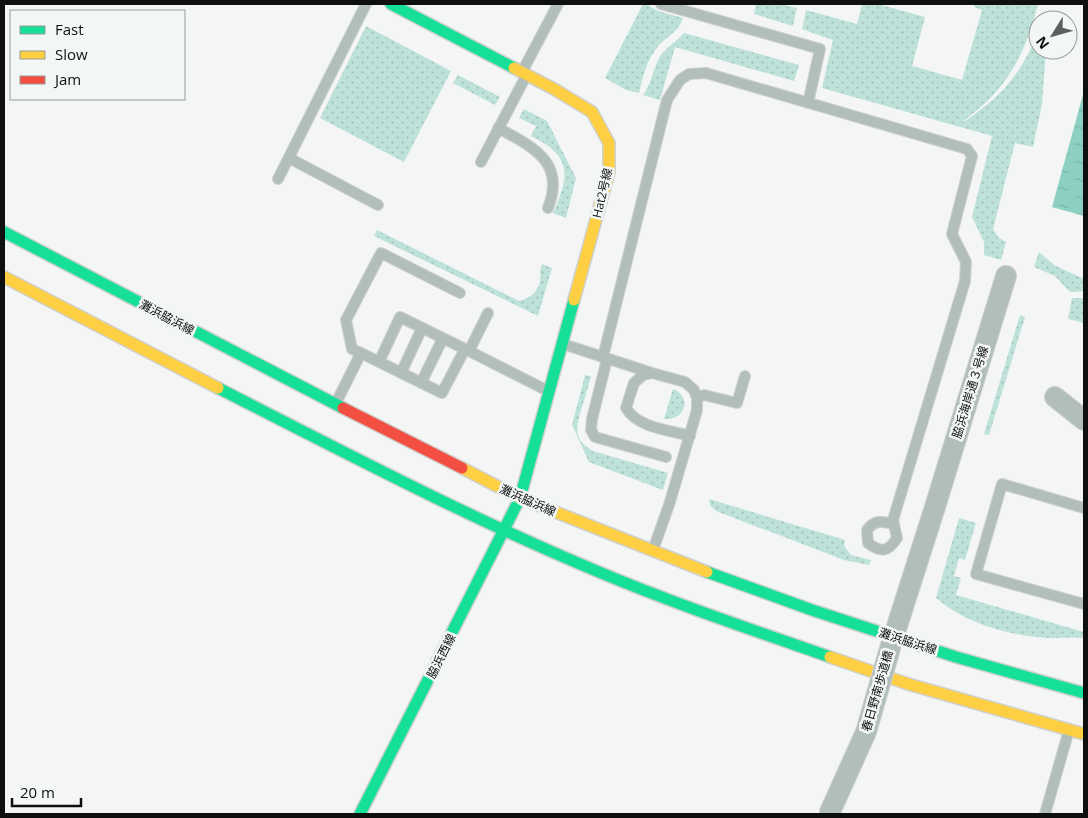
<svg xmlns="http://www.w3.org/2000/svg" width="1088" height="818" viewBox="0 0 1088 818" font-family="'Open Sans','Noto Sans JP',sans-serif">
<defs>
<pattern id="grass-dots" width="8" height="8" patternUnits="userSpaceOnUse" patternTransform="scale(1.25)"><rect width="8" height="8" fill="#bee2da"/><path d="M2 2h.1M6 6h.1" fill="none" stroke="#a2c1ba" stroke-width="1.8" stroke-linecap="round"/></pattern>
<pattern id="water-ripples" width="26" height="14" patternUnits="userSpaceOnUse" patternTransform="scale(1.25)"><rect width="26" height="14" fill="#8dd0c1"/><path d="M2 4q2-2 4 0t4 0M15 11q2-2 4 0t4 0" fill="none" stroke="#78b2a5"/></pattern>
</defs>
<rect width="100%" height="100%" fill="#f3f6f5"/>
<path fill="url(#grass-dots)" d="M643 4H646L658 11 683 18C679 31 668 36 659 45 647 59 643 76 639 93L626 90 605 78Z
M756 4H781L797 8 793 26 754 14Z
M862 4H878L925 17 912 66 962 80 982 10 974 7 975 4H1038C1029 42 1013 79 982 106 975 112 968 117 961 123 967 120 974 115 980 110 1008 90 1025 64 1038 33V50H1046L1042 104 1033 147 1015 143 993 229 999 238 1006 242 1001 260 984 255V242L972 217 992 136 822 88 833 40 802 29 806 10 857 24Z
M366 26 451 71 404 162 320 118Z
M684 33 799 65 794 81 675 47 660 100 643 95C651 85 653 70 659 58 665 48 676 42 684 33Z
M458 75 500 97 495 105 453 83Z
M524 109 547 121 576 178 566 218 553 213C570 175 572 156 531 136L536 126 519 118Z
M377 230 519 301C529 299 538 292 540 281 541 275 539 271 542 264L552 268 538 316 374 236Z
M1039 252 1054 265 1084 279V291L1070 292 1055 276 1034 267Z
M1072 298H1084V323L1068 319Z
M1020 315 1025 317 989 435 984 434Z
M585 375 591 376C588 387 585 397 582 407 576 427 572 440 593 451L668 473 663 490 589 462 572 425Z
M673 389C693 397 685 421 664 419Z
M709 499 845 540 844 546 851 555 871 560 869 565 844 560 716 511 710 505Z
M959 518 976 523 965 560 959 558 954 576 961 578 956 595 1084 632V638C1073 637 1061 638 1049 638 1010 636 966 624 936 598Z"/>
<path fill="url(#water-ripples)" d="M1084 91V216L1052 207Z"/>
<g fill="none" stroke-linecap="round" stroke-linejoin="round">
<g stroke="#cfd0d0" stroke-width="12">
<path id="lane" d="M661 4 820 49 808 103
M522 72 558 4
M498 128C533 147 566 162 548 208
M289 158 378 205
M481 162 526 76
M278 179 366 4
M488 313 469 351 548 391
M563 344 652 373
M361 353 442 393 465 349 469 351
M603 357 667 100 680 80 689 74 706 73 967 149 972 156 952 234 966 262 965 281 893 520 897 538C888 552 881 553 868 543L867 530C874 521 879 521 889 523L893 520
M607 359 592 419 591 430 595 437 666 457
M379 362 400 317 465 349
M401 373 422 328
M421 383 443 338
M697 398 704 395 737 403 745 376
M336 403 361 353 352 349 346 320 381 253 460 293
M1084 508 1002 484 976 574 1084 604
M653 550 669 505 697 410V398L694 390 685 382 652 373 643 375 634 383 626 408C638 428 669 430 690 436
M1045 814 1069 730"/>
</g>
<g stroke="#cfd0d0" stroke-width="22">
<path id="street" d="M1055 397 1084 420
M935 507 1006 276"/>
</g>
<g stroke="#cfd0d0" stroke-width="14">
<path id="fast" d="M391 4 514 68
M4 232 343 408
M218 388C344 452 469 518 599 572 675 604 753 630 830 657
M707 572 812 610 956 657 1084 693
M360 814 520 498 574 300"/>
</g>
<g stroke="#cfd0d0" stroke-width="14">
<path id="slow" d="M514 68 554 89 592 112 609 143V172L574 300
M4 277 218 388
M462 468 520 498 707 572
M830 657 908 684 1084 734"/>
</g>
<g stroke="#cfd0d0" stroke-width="14">
<path id="jam" d="M343 408 462 468"/>
</g>
<use href="#lane" stroke="#b2beba" stroke-width="10"/>
<use href="#street" stroke="#b2beba" stroke-width="20"/>
<use href="#fast" stroke="#16e098" stroke-width="11"/>
<use href="#slow" stroke="#ffcf43" stroke-width="11"/>
<use href="#jam" stroke="#f24e42" stroke-width="11"/>
<g stroke="#cfd0d0" stroke-width="22" stroke-linecap="butt">
<path id="street-bridge" d="M829 814 866 732 891 645 935 507"/>
</g>
<use href="#street-bridge" stroke="#b2beba" stroke-width="20"/>
</g>
<g text-anchor="middle" dominant-baseline="central" stroke-width="5" stroke-linejoin="round" paint-order="stroke">
<g font-size="12" fill="#0e100f" stroke="#f2f7f5">
<text transform="translate(602 193) rotate(-77)">Hat2号線</text>
<text transform="translate(167 317) rotate(28)">灘浜脇浜線</text>
<text transform="translate(970 392) rotate(-73)">脇浜海岸通３号線</text>
<text transform="translate(528 500) rotate(24)">灘浜脇浜線</text>
<text transform="translate(908 641) rotate(18)">灘浜脇浜線</text>
<text transform="translate(441 656) rotate(-63)">脇浜西線</text>
<text transform="translate(877 691) rotate(-74)">春日野南歩道橋</text>
</g>
</g>
<rect width="1088" height="818" fill="none" stroke="#0e100f" stroke-width="10"/>
<rect x="10" y="10" width="175" height="90" fill="#f2f7f5" stroke="#979b99"/>
<rect x="20" y="26" width="25" height="8" fill="#16e098" stroke="#979b99"/>
<text x="55" y="35" font-size="15" fill="#0e100f">Fast</text>
<rect x="20" y="51" width="25" height="8" fill="#ffcf43" stroke="#979b99"/>
<text x="55" y="60" font-size="15" fill="#0e100f">Slow</text>
<rect x="20" y="76" width="25" height="8" fill="#f24e42" stroke="#979b99"/>
<text x="55" y="85" font-size="15" fill="#0e100f">Jam</text>
<g transform="translate(1053 35) rotate(233)"><circle r="24" fill="#f2f7f5" stroke="#979b99"/>
<path d="M0-4L9 19L0 12L-9 19Z" fill="#5e6060"/>
<text y="-8" font-size="14" font-weight="bold" text-anchor="middle" fill="#0e100f">N</text>
</g>
<path d="M12 798v8h69v-8" fill="none" stroke="#0e100f" stroke-width="2.5"/>
<text x="20" y="798" font-size="15" fill="#0e100f" stroke="#f2f7f5" stroke-width="4" paint-order="stroke">20 m</text>
</svg>
